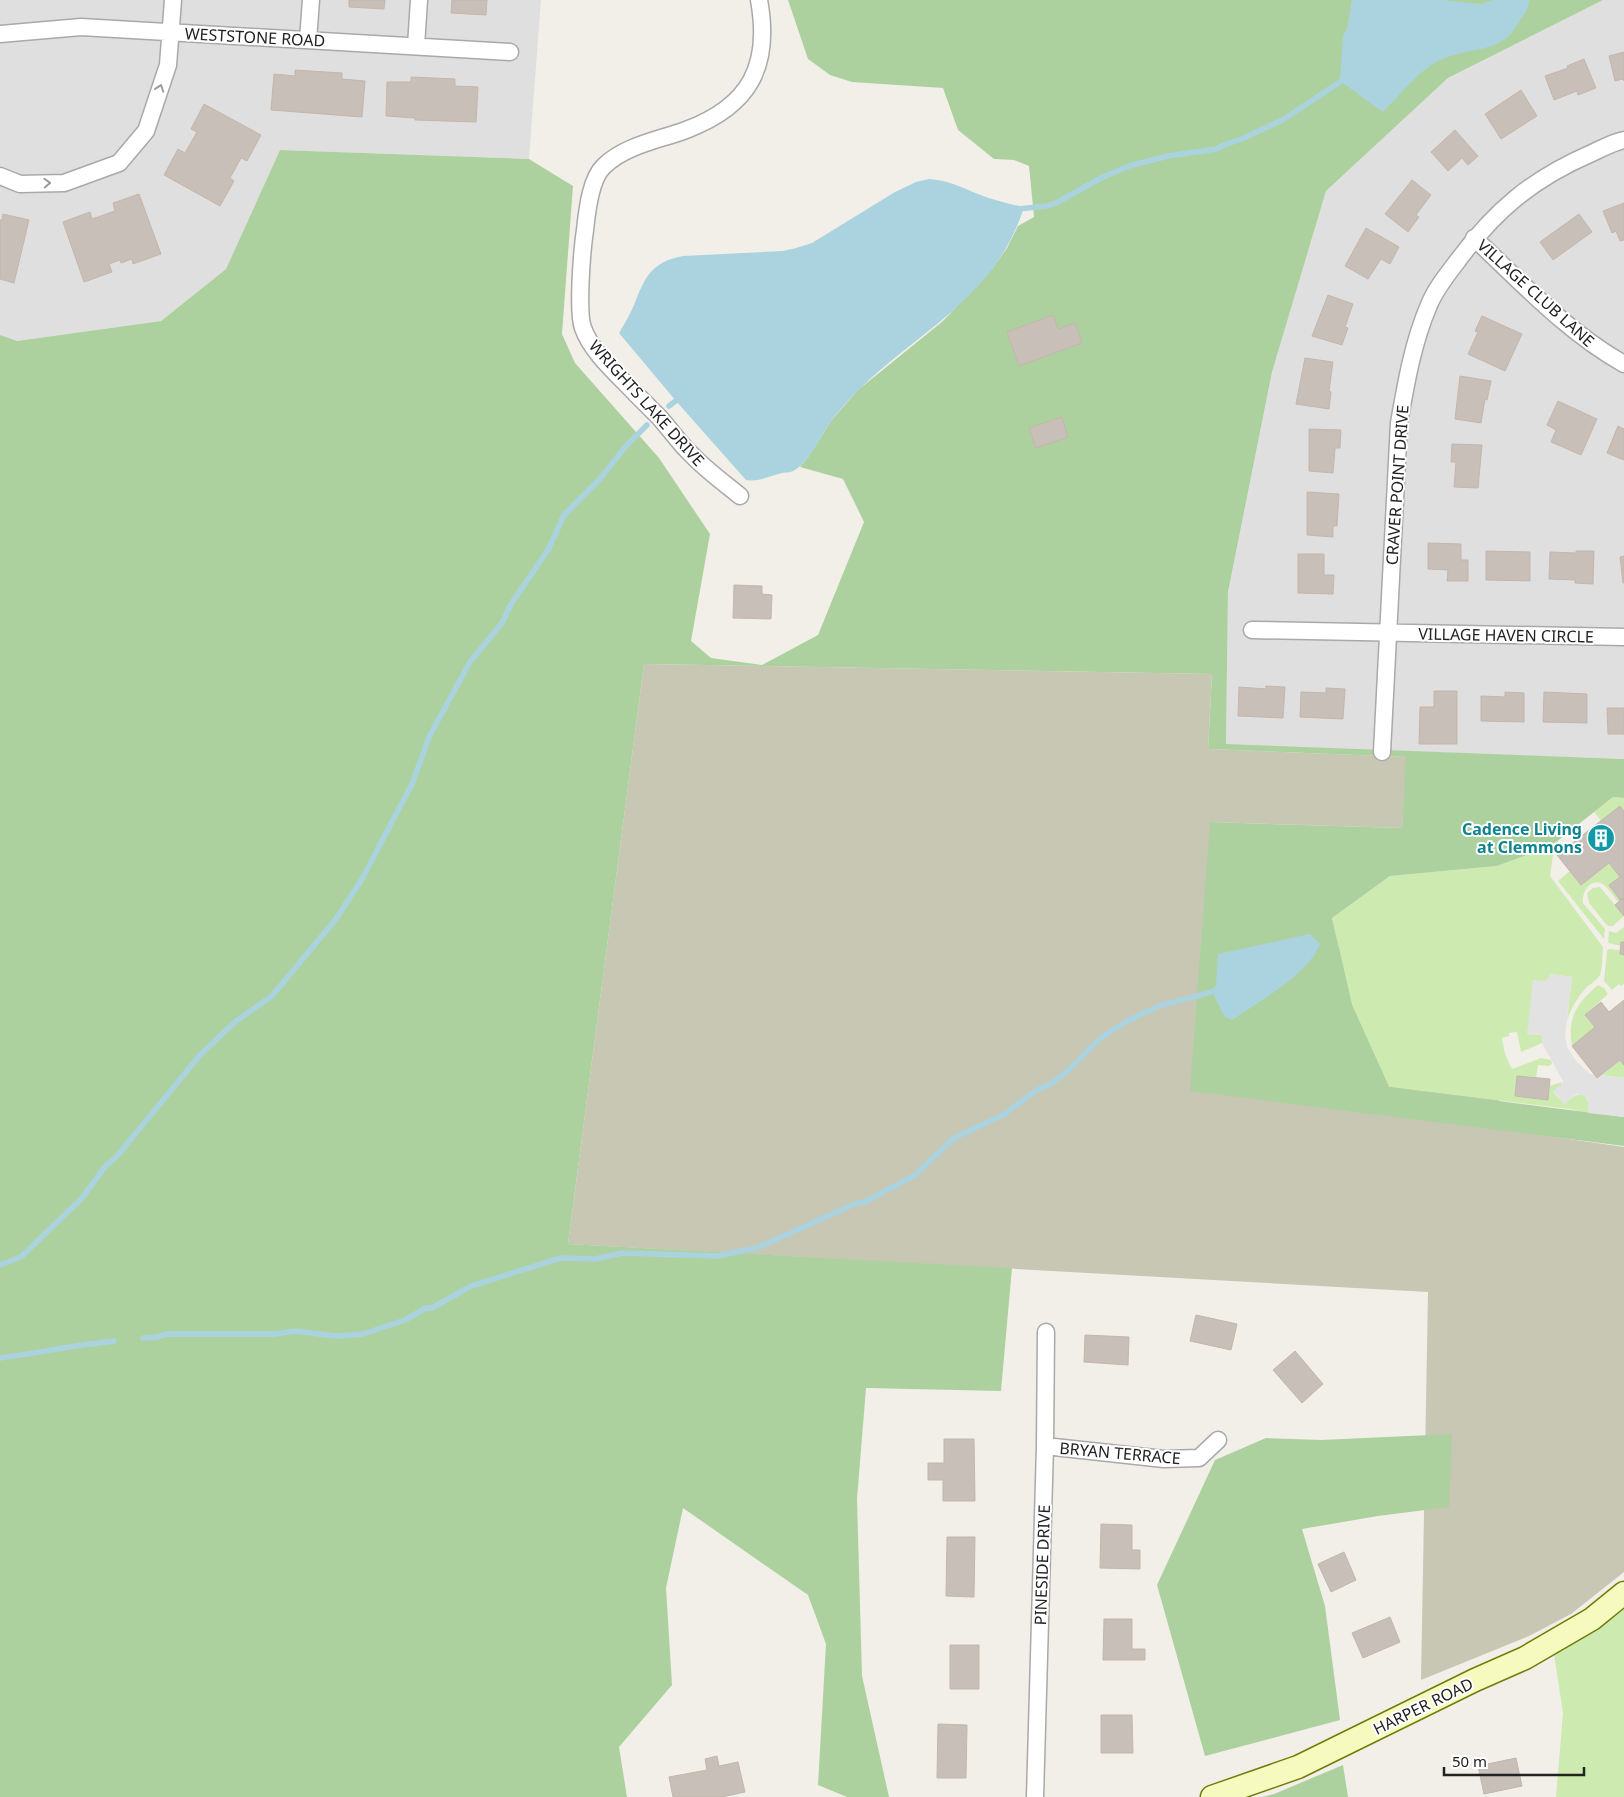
<svg xmlns="http://www.w3.org/2000/svg" width="1624" height="1797" viewBox="0 0 1624 1797" font-family="'Noto Sans',sans-serif">
<rect width="100%" height="100%" fill="#f2efe9"/>
<path fill="#e0dfdf" d="M0 0H541L529 159 280 150 226 269 161 321 17 341 0 335Z
M1603 0H1624V759L1226 745 1228 592 1272 372 1326 191 1448 78Z"/>
<path fill="#c7c7b4" d="M644 664 1212 674 1208 749 1407 757 1402 828 1210 822 1534 1134 1624 1147V1572L1571 1614 1529 1636 1421 1680 1428 1292 568 1244Z"/>
<path fill="#cdebb0" d="M1613 797 1624 798V811L1620 806 1601 821 1594 812Z
M1555 842 1550 876 1603 947C1602 955 1603 967 1600 975 1597 980 1592 983 1588 986 1578 996 1571 1008 1567 1021L1572 977 1550 974 1549 978 1545 981 1527 1034 1541 1035 1543 1040 1542 1043 1521 1052 1517 1032 1509 1033V1036L1502 1038 1505 1054 1512 1069 1541 1058 1551 1060 1552 1064 1549 1066 1538 1065 1536 1077 1517 1076 1515 1096 1548 1100 1550 1086 1561 1082 1562 1084 1553 1092 1565 1104C1571 1098 1576 1092 1585 1096L1589 1104 1588 1113 1570 1109 1389 1087 1352 1005 1332 918 1390 876 1497 866 1551 846Z
M1609 863 1620 877 1609 885 1620 900 1618 902C1614 897 1610 890 1605 886 1593 875 1581 891 1583 903L1605 929 1604 939 1558 881 1570 871 1581 885Z
M1600 887 1624 916 1613 926H1608L1605 923 1589 903 1587 893 1593 888Z
M1624 927V942L1621 946 1608 943 1609 931 1616 933Z
M1609 949 1620 950V954L1624 955V984L1621 986 1619 984 1612 990 1604 981 1607 951Z
M1598 985 1604 988 1608 994 1585 1015 1595 1027 1572 1046C1567 1017 1577 1003 1598 985Z
M1620 1060 1624 1065V1078L1602 1075Z
M1624 1609V1797H1556L1563 1713 1554 1654 1598 1629Z"/>
<path fill="#add19e" d="M788 0H1603L1448 78 1326 191 1272 372 1228 592 1226 744 1624 759V798L1613 797 1551 846 1497 866 1390 876 1332 918 1352 1005 1389 1087 1624 1117V1146L1190 1091 1210 822 1402 828 1406 757 1208 749 1212 674 644 664 568 1244 1012 1268 1001 1391 866 1388 857 1499 862 1676 889 1797H847L818 1785 826 1644 808 1595 683 1508 666 1588 672 1685 619 1747 627 1797H0V335L17 341 161 321 226 269 280 150 529 159 573 186 562 334 575 363 659 458 710 534 691 641 711 658 762 665 818 635 864 522 843 479 800 467 809 456 831 421 858 390 943 321 992 269 1007 248 1018 226 1034 217 1029 166 1014 160 994 159 958 130 943 88 852 82 830 75 808 59Z
M1452 1434 1449 1507 1378 1516 1302 1529 1325 1606 1340 1720 1205 1756 1157 1585 1215 1460 1266 1438 1321 1440Z
M1343 1765 1348 1797H1262L1274 1794Z"/>
<path fill="#e2e2e2" d="M1550 974 1572 977 1565 1036 1567 1047 1576 1061 1590 1074 1624 1078V1117L1588 1113 1589 1104 1585 1096 1578 1094 1574 1095 1565 1104 1553 1091 1562 1084 1563 1081 1542 1043V1037L1541 1035 1527 1034 1533 980 1545 981 1549 978Z"/>
<path fill="#aad3df" d="M1352 0H1442L1481 4 1494 0H1529C1529 9 1525 13 1520 20 1517 25 1513 32 1509 36 1491 53 1455 49 1433 64 1414 76 1399 96 1383 112L1340 81 1343 36 1347 29Z
M929 179C947 180 961 187 978 194 993 200 1009 204 1024 207 994 303 911 333 849 400 843 407 837 413 832 420 822 433 808 465 793 471 790 473 785 472 782 473 769 476 759 482 746 480L676 401 619 333C624 324 630 315 634 305 645 277 651 262 683 256L783 251 796 248 812 243 895 192 916 182Z
M1310 934 1320 944C1308 975 1259 1001 1232 1020L1225 1017 1212 992 1216 985 1218 954Z"/>
<g fill="none" stroke-linecap="round" stroke-linejoin="round">
<path stroke="#aad3df" stroke-width="5.5" d="M1018 209 1047 206 1056 203 1101 178 1129 166 1168 156 1217 149 1224 145 1244 138 1284 119 1346 78
M669 406 681 397
M0 1265 21 1257 82 1198 104 1168 118 1155 200 1055 235 1022 272 996 336 919 362 879 403 801 412 784 430 735 470 662 502 623 511 604 548 550 564 515 599 480 626 446 647 425
M143 1338 158 1337 165 1334H274L295 1331 336 1336 363 1334 405 1320 426 1308H432L471 1286 561 1258 595 1259 622 1253 718 1256 759 1247 857 1203H863L915 1175 954 1138 1003 1115 1038 1089C1061 1084 1082 1054 1100 1039 1116 1026 1138 1015 1157 1007 1177 1000 1199 997 1219 989
M0 1358C38 1353 75 1345 114 1341"/>
</g>
<path fill="#c7bfb8" stroke="#c4b6ab" d="M349 0H385L384 9 349 7Z
M452 0H487L486 15 451 13Z
M1624 52V81L1623 79 1615 81 1609 56Z
M1584 59 1596 88 1578 95 1577 91 1554 100 1545 76 1568 68 1567 66Z
M295 70 342 73V79L365 81 362 117 271 110 274 74 295 76Z
M411 77 455 79V86L478 87 476 122 415 120V118L386 116 387 82H411Z
M1521 90 1537 116 1501 139 1485 114Z
M204 104 261 135 247 161 241 158 230 178 234 181 220 206 164 175 178 149 185 153 197 132 191 129Z
M1455 130 1478 156 1468 165 1462 158 1448 171 1431 152Z
M1412 180 1431 195 1416 215 1419 217 1408 232 1385 214Z
M139 194 161 254 133 264 132 259 121 263 120 260 109 264 112 272 84 282 63 222 90 212 92 219 115 211 113 203Z
M1624 203V240L1620 241 1616 231 1612 233 1603 211Z
M3 214 29 220 14 283 0 279V220H2Z
M1579 214 1592 232 1553 260 1540 242Z
M1366 228 1399 247 1390 264 1381 259 1368 279 1345 266Z
M1328 295 1353 304 1345 327 1348 328 1342 345 1312 336Z
M1053 315 1058 329 1075 323 1082 343 1019 366 1007 332Z
M1482 316 1522 334 1505 371 1468 354 1478 332 1475 331Z
M1305 358 1333 362 1329 391 1331 392 1329 409 1296 404Z
M1460 376 1491 381 1487 400 1485 399 1481 423 1455 419Z
M1558 401 1597 419 1581 455 1551 442 1556 430 1547 425Z
M1062 417 1068 437 1036 448 1029 428Z
M1618 426 1624 429V460L1607 453Z
M1309 429 1341 430 1340 448H1335L1333 473 1309 471Z
M1452 444 1482 445 1478 488 1454 487 1456 462H1451Z
M1307 492 1339 494 1337 526H1333V537L1307 535Z
M1428 543 1461 544V560H1468V581H1447L1448 570 1428 569Z
M1486 551 1530 552V581L1486 580Z
M1576 551H1594L1593 584 1575 583V580L1549 579 1550 552 1576 553Z
M1298 554H1324V575H1334L1333 594 1298 593Z
M1624 556V583H1623L1620 557Z
M734 585 762 586V594L772 595 771 619 733 618Z
M1266 686 1285 687 1283 718 1238 716 1239 687 1266 689Z
M1326 688 1345 689 1343 719 1300 717 1301 692 1326 693Z
M1434 691H1457V744H1419L1420 707H1434Z
M1505 692 1524 693V722L1481 721V696L1505 697Z
M1544 692 1587 694V723L1543 722Z
M1607 708H1624V734H1608Z
M1620 806 1624 811V899L1620 900 1609 885 1620 877 1609 863 1581 885 1557 855Z
M1623 898 1624 899V916L1615 905Z
M1621 942H1624V955L1620 954Z
M1624 1000V1065L1620 1060 1597 1078 1572 1046 1595 1027 1585 1015 1601 1002 1609 1012Z
M1517 1076 1550 1079 1548 1100 1515 1096Z
M1196 1315 1237 1324 1231 1350 1190 1341Z
M1085 1335 1129 1337 1128 1365 1084 1362Z
M1295 1351 1323 1384 1302 1403 1273 1370Z
M944 1439H974L975 1501H943V1480H928V1463H944Z
M1101 1524 1132 1525V1550H1140V1569L1100 1568Z
M947 1537H975L974 1597 946 1596Z
M1344 1552 1356 1580 1331 1592 1318 1564Z
M1390 1617 1400 1642 1363 1658 1352 1633Z
M1104 1619H1132V1649H1145V1660H1103Z
M950 1645H979V1689H950Z
M1101 1715H1132L1133 1753H1101Z
M938 1724 967 1725 966 1778H937Z
M717 1756 719 1766 738 1762 745 1792 722 1797H673L669 1777 707 1770 705 1759Z
M1516 1758 1522 1786 1484 1794 1478 1766Z"/>
<g fill="none" stroke-linecap="round" stroke-linejoin="round">
<g stroke="#a9a9a9" stroke-width="19">
<path id="street" d="M0 34 81 27 510 52
M308 40 311 0
M416 46 419 0
M0 176 20 184 64 183 119 163 146 131 168 65 173 0
M1474 238C1521 282 1567 332 1624 364
M740 496C723 482 706 470 691 454 679 443 670 429 659 417 651 409 643 401 635 393 617 374 592 353 583 328 577 312 582 250 585 230 587 213 590 179 604 166 626 145 659 140 686 130 750 106 771 66 759 0
M1252 630 1624 637
M1382 752 1399 423C1406 383 1413 342 1429 305 1435 290 1446 276 1456 263 1495 210 1532 179 1592 153 1603 148 1613 142 1624 140
M1045 1446 1164 1459 1199 1458 1218 1440
M1035 1797 1045 1446 1046 1332"/>
</g>
<g stroke="#707d05" stroke-width="25">
<path id="secondary" d="M1212 1797 1298 1767 1475 1680 1525 1658 1592 1619 1624 1593"/>
</g>
<use href="#street" stroke="#fff" stroke-width="16"/>
<use href="#secondary" stroke="#f7fabf" stroke-width="22"/>
</g>
<defs><path id="oneway-chevron" d="M-2-3.5L2.5 0L-2 3.5" fill="none" stroke-width="1.6" stroke-linecap="round" stroke-linejoin="round" transform="scale(1.25)"/></defs>
<g stroke="#9c9c9c">
<use href="#oneway-chevron" transform="translate(160 88) rotate(-71)"/>
<use href="#oneway-chevron" transform="translate(47 183) rotate(-2)"/>
</g>
<defs>
<g id="building-disc" transform="scale(1.4375)"><circle r="9.5" fill="#0f9aa8" stroke="#fff"/><path d="M-4-6H4V6H1V3H-1V6H-4ZM-2.5-4.3h1.7v1.8h-1.7ZM.8-4.3h1.7v1.8H.8ZM-2.5-1h1.7V.8h-1.7ZM.8-1h1.7V.8H.8Z" fill="#fff"/></g>
</defs>
<g fill-rule="evenodd">
<use href="#building-disc" x="1601" y="838"/>
</g>
<g text-anchor="middle" dominant-baseline="central" stroke-width="4" stroke-linejoin="round" paint-order="stroke">
<g font-size="16" fill="#222" stroke="#fff">
<text transform="translate(255 37) rotate(3)">WESTSTONE ROAD</text>
<text transform="translate(1536 293) rotate(42)">VILLAGE CLUB LANE</text>
<text transform="translate(647 403) rotate(48)">WRIGHTS LAKE DRIVE</text>
<text transform="translate(1397 485) rotate(-86)">CRAVER POINT DRIVE</text>
<text transform="translate(1506 635) rotate(1)">VILLAGE HAVEN CIRCLE</text>
<text transform="translate(1120 1453) rotate(5)">BRYAN TERRACE</text>
<text transform="translate(1042 1565) rotate(-88)">PINESIDE DRIVE</text>
<text transform="translate(1423 1706) rotate(-26)">HARPER ROAD</text>
</g>
<g font-size="16" font-weight="bold" fill="#0d838f" stroke="#fff" text-anchor="end">
<text x="1582" y="829">Cadence Living<tspan x="1582" dy="18">at Clemmons</tspan></text>
</g>
</g>
<path d="M1444 1767v8h140v-8" fill="none" stroke="#222222" stroke-width="2.5"/>
<text x="1452" y="1767" font-size="15" fill="#222222" stroke="#ffffff" stroke-width="4" paint-order="stroke">50 m</text>
</svg>
